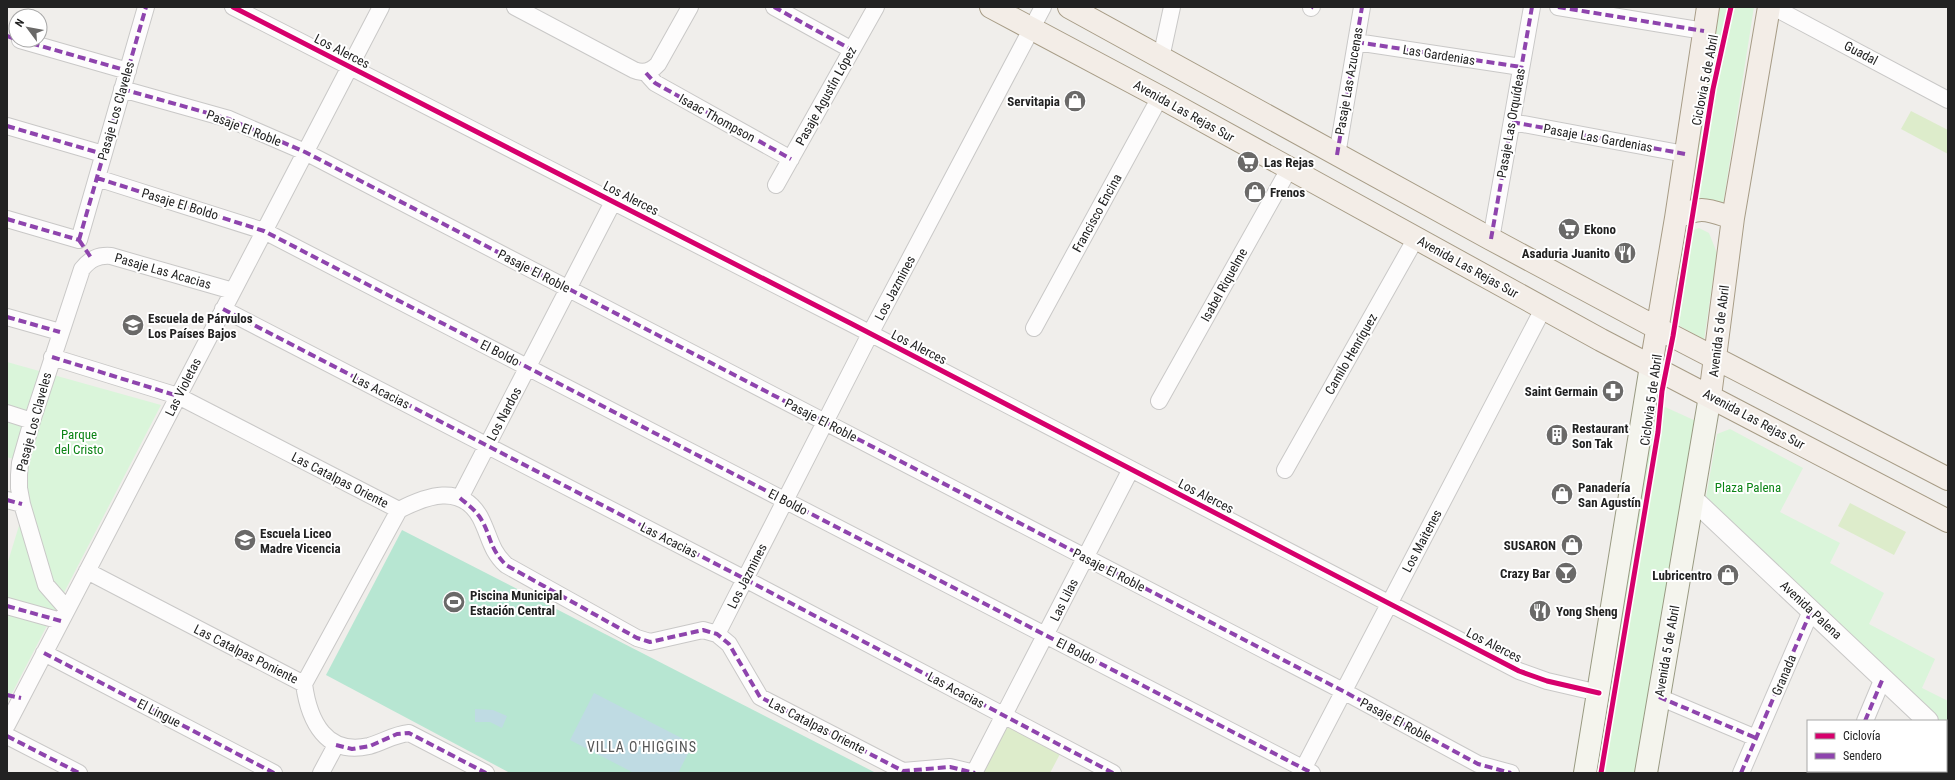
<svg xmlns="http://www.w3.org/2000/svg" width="1955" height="780" viewBox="0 0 1955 780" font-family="'Roboto Condensed',sans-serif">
<rect width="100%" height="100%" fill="#f0eeeb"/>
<path fill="#ddeccb" d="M1911 111 1948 130V154L1901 129Z
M1850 503 1906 532 1894 555 1838 526Z
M1006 725 1060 754 1050 773H987L982 770Z"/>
<path fill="#daf5da" d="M1716 7H1754L1722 211 1685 205Z
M1699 228 1709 233 1717 253 1704 340 1668 319 1682 234Z
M7 362 161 405 7 703V565L21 519 26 463 7 457Z
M1654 402 1696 421 1637 773H1593Z
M1730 429 1803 468 1780 512 1840 543 1830 563 1884 593 1869 624 1935 659 1922 688 1948 701V731L1946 729V721H1938L1705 503 1717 434Z"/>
<path fill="#b7e6d2" d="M402 530 876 773H510L326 675Z"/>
<path fill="#bfdbe3" d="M594 693 693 744 678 773H634L570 740Z
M475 709 493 710 507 716 502 728 490 722H475Z"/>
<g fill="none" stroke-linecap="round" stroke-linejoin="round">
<g stroke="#c9c8c7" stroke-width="18">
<path id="minor" d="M233 7 852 324 1519 671 1547 681 1599 693
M515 7 634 70C643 74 651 72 658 64L690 7
M774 7 852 50
M1558 7 1704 31
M1773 7 1948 100
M1311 8 1312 7
M20 40 128 71
M1356 42 1521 67
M1161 58 1172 7
M646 73 655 83 791 159
M122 89 229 119 305 152 1343 691 1478 764 1511 773
M1512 122 1685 154
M7 126 103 154
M1337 155 1362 7
M97 178 264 231 1312 773
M776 185 876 7
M7 219 79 240
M1491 239 1532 7
M79 240 146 7
M223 309 745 579 1113 773
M7 317 60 332
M1034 328 1160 97
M52 357 178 396 399 510
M1159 401 1289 169
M7 413 32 421
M1285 470 1416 238
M460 498 613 202
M7 500 22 504
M399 510C426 496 461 483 480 517 490 536 490 550 506 565L637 638 650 642 703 630 717 634 729 644 760 697 903 771 950 767 975 773
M87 571 304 684
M7 606 61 621
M67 609 46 585 22 504 19 488V475L20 463 32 421 82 269C90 259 98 255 111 256L233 291
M717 634 870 334 1043 7
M44 653 274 773
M304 684C309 721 326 756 369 746 384 742 392 735 409 733L486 773
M304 684 399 510
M1659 697 1756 738
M1865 721 1883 678
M7 725 381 7
M7 736 79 773
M321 773 336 745
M974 773 1131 469
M1301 773 1543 309
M1741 773 1811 611
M1843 773 1844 771
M1945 773 1948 767"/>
</g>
<g stroke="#c9c8c7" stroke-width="22">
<path id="tertiary" d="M1693 499 1928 721
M1946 738 1948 740"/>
</g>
<g stroke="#999a82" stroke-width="24">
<path id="secondary" d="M1585 773 1651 366
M1646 773 1710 396"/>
</g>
<g stroke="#a79c86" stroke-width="24">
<path id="primary" d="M991 7 1160 97 1601 340 1948 521
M1069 7 1491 239 1657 328 1948 479
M1676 218C1701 205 1708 210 1733 218
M1651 366 1676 218 1708 7
M1710 396 1733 218 1769 7"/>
</g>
<use href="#minor" stroke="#fdfcfc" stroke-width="16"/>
<use href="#tertiary" stroke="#fdfcfc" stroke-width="20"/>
<use href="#secondary" stroke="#f4f4ed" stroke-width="22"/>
<use href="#primary" stroke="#f3ede7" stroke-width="22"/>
<path stroke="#8e44ad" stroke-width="4" stroke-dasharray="8 4" stroke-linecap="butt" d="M774 7 852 50
M1558 7 1704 31
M1311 8 1312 7
M7 36 16 39
M20 40 128 71
M1356 42 1521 67
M646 73 655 83 791 159
M122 89 229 119 305 152 1343 691 1478 764 1511 773
M1512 122 1685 154
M7 126 103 154
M1337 155 1362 7
M97 178 264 231 1312 773
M7 219 79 240
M1491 239 1532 7
M79 240 146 7
M79 240 92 259
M223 309 745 579 1113 773
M7 317 60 332
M52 357 178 396
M460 498C467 504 473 508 479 516 491 533 488 547 506 565L637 638 650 642 703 630 717 634 729 644 760 697 903 771 950 767 975 773
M7 500 22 504
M7 606 61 621
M44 653 274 773
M7 695 21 698
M1659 697 1756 738
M1865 721 1883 678
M7 736 79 773
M336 745 352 749 370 746 397 734 409 733 486 773
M1741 773 1811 611
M1843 773 1844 771
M1945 773 1948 767"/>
<g stroke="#fff" stroke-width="8">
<path id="cycleway" d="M233 7 852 324 1519 671 1547 681 1599 693
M1601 773 1658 432 1662 391 1673 336 1713 89 1731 7"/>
</g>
<use href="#cycleway" stroke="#d6006c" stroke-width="5"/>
</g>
<defs>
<g id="shop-disc" transform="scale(1.15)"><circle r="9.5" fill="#6a6968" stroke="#fff"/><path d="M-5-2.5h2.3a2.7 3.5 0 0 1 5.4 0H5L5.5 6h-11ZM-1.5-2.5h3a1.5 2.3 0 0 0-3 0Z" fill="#fff"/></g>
<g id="supermarket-disc" transform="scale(1.15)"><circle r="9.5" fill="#6a6968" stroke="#fff"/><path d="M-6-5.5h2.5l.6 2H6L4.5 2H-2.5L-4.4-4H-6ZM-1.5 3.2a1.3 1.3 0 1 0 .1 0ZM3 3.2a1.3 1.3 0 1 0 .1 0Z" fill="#fff"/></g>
<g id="restaurant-disc" transform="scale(1.15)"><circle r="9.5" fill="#6a6968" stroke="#fff"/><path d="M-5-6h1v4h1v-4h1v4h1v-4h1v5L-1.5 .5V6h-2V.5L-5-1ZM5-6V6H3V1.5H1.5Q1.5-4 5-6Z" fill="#fff"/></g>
<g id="school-disc" transform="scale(1.15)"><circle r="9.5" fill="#6a6968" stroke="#fff"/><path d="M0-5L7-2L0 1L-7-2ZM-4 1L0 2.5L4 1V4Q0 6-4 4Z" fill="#fff"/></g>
<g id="pharmacy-disc" transform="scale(1.15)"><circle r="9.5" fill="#6a6968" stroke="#fff"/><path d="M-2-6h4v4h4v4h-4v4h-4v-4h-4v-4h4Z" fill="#fff"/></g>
<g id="building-disc" transform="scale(1.15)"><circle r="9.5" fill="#6a6968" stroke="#fff"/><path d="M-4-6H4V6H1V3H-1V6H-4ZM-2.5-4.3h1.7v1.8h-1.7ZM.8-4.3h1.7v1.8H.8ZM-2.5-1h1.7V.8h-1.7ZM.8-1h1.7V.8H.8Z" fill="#fff"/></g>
<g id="bar-disc" transform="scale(1.15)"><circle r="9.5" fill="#6a6968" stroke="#fff"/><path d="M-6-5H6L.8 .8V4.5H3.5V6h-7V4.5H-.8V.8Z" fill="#fff"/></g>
<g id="stadium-disc" transform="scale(1.15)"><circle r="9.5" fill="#6a6968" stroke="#fff"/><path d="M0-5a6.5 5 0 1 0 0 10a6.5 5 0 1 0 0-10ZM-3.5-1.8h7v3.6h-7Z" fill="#fff"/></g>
</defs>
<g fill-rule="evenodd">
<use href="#shop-disc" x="1075" y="101"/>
<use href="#supermarket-disc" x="1248" y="162"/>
<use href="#shop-disc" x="1255" y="192"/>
<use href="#supermarket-disc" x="1569" y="229"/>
<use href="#restaurant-disc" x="1625" y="253"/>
<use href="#school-disc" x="133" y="325"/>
<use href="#pharmacy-disc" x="1613" y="391"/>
<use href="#building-disc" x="1557" y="435"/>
<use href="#shop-disc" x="1562" y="494"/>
<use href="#school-disc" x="245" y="540"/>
<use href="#shop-disc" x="1572" y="545"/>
<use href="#bar-disc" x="1566" y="573"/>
<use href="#shop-disc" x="1728" y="575"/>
<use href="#stadium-disc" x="454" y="602"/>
<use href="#restaurant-disc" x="1540" y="611"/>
</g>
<g text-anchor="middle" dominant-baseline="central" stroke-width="4" stroke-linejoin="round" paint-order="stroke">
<g font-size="13" fill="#222" stroke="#fff">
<text transform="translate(342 51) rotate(27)">Los Alerces</text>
<text transform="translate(1861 53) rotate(28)">Guadal</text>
<text transform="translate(1439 55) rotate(9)">Las Gardenias</text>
<text transform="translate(1705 80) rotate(-79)">Ciclovia 5 de Abril</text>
<text transform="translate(1349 81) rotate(-80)">Pasaje Las Azucenas</text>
<text transform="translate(826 96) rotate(-61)">Pasaje Agustín López</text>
<text transform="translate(116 111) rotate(-74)">Pasaje Los Claveles</text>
<text transform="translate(1184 111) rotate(29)">Avenida Las Rejas Sur</text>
<text transform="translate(717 118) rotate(29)">Isaac Thompson</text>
<text transform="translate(1511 123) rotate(-80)">Pasaje Las Orquídeas</text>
<text transform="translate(244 128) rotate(21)">Pasaje El Roble</text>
<text transform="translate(1598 138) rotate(10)">Pasaje Las Gardenias</text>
<text transform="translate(631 198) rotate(27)">Los Alerces</text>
<text transform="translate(180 204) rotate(17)">Pasaje El Boldo</text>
<text transform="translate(1097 213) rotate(-61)">Francisco Encina</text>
<text transform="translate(1468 267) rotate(29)">Avenida Las Rejas Sur</text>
<text transform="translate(163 271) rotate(16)">Pasaje Las Acacias</text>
<text transform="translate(534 271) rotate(27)">Pasaje El Roble</text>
<text transform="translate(1224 285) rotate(-61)">Isabel Riquelme</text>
<text transform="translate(895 288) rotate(-62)">Los Jazmines</text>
<text transform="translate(1719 331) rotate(-83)">Avenida 5 de Abril</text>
<text transform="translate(919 347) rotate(27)">Los Alerces</text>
<text transform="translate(500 353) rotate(27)">El Boldo</text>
<text transform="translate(1351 354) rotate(-60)">Camilo Henríquez</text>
<text transform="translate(183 387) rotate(-63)">Las Violetas</text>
<text transform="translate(381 391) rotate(27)">Las Acacias</text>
<text transform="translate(1651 400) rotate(-82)">Ciclovia 5 de Abril</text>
<text transform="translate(504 414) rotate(-62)">Los Nardos</text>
<text transform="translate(1754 419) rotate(28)">Avenida Las Rejas Sur</text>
<text transform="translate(821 420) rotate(27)">Pasaje El Roble</text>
<text transform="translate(34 422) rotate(-75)">Pasaje Los Claveles</text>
<text transform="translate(340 480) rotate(27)">Las Catalpas Oriente</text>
<text transform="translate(1206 496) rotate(27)">Los Alerces</text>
<text transform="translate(788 502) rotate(27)">El Boldo</text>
<text transform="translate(669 540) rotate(27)">Las Acacias</text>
<text transform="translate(1422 541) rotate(-62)">Los Maitenes</text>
<text transform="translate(1109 570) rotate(27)">Pasaje El Roble</text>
<text transform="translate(747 576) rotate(-63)">Los Jazmines</text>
<text transform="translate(1064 600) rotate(-63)">Las Lilas</text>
<text transform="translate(1811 610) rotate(43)">Avenida Palena</text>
<text transform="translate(1494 645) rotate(27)">Los Alerces</text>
<text transform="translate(1076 651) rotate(27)">El Boldo</text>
<text transform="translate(1667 651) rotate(-80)">Avenida 5 de Abril</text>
<text transform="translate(246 654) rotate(27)">Las Catalpas Poniente</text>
<text transform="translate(1784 675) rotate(-67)">Granada</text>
<text transform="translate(956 690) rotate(28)">Las Acacias</text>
<text transform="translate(159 713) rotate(27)">El Lingue</text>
<text transform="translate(1396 720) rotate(28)">Pasaje El Roble</text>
<text transform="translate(817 726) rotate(27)">Las Catalpas Oriente</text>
</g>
<g font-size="13" font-weight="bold" fill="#222" stroke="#fff" text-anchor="start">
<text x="1060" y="101" text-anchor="end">Servitapia</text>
<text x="1264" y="162">Las Rejas</text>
<text x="1270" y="192">Frenos</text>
<text x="1584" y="229">Ekono</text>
<text x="1610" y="253" text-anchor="end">Asaduria Juanito</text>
<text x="148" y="318">Escuela de Párvulos<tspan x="148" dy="15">Los Países Bajos</tspan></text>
<text x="1598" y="391" text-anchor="end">Saint Germain</text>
<text x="1572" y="428">Restaurant<tspan x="1572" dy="15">Son Tak</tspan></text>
<text x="1578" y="487">Panadería<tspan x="1578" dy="15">San Agustín</tspan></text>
<text x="260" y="533">Escuela Liceo<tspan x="260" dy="15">Madre Vicencia</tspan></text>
<text x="1556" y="545" text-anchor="end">SUSARON</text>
<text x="1550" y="573" text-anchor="end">Crazy Bar</text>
<text x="1712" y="575" text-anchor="end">Lubricentro</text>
<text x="470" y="595">Piscina Municipal<tspan x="470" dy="15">Estación Central</tspan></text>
<text x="1556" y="611">Yong Sheng</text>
</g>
<g font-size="13" fill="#0c8416" stroke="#fff">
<text x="79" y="434">Parque<tspan x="79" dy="15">del Cristo</tspan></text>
<text x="1748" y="487">Plaza Palena</text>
</g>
<g font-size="14" letter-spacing="1" fill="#555" stroke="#fff">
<text x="642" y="747">VILLA O'HIGGINS</text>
</g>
</g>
<rect width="1955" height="780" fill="none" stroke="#222222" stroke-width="16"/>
<rect x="1807" y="720" width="140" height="52" fill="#ffffff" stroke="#a7a7a7"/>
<rect x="1815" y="733" width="20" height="6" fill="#d6006c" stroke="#a7a7a7"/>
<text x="1843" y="740" font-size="12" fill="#222222">Ciclovía</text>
<rect x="1815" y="753" width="20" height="6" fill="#8e44ad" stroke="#a7a7a7"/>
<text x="1843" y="760" font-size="12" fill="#222222">Sendero</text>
<g transform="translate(28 28) rotate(302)"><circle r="19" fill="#ffffff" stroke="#a7a7a7"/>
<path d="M0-3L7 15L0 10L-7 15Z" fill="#6a6968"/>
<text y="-6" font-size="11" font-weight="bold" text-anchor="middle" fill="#222222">N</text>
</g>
</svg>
